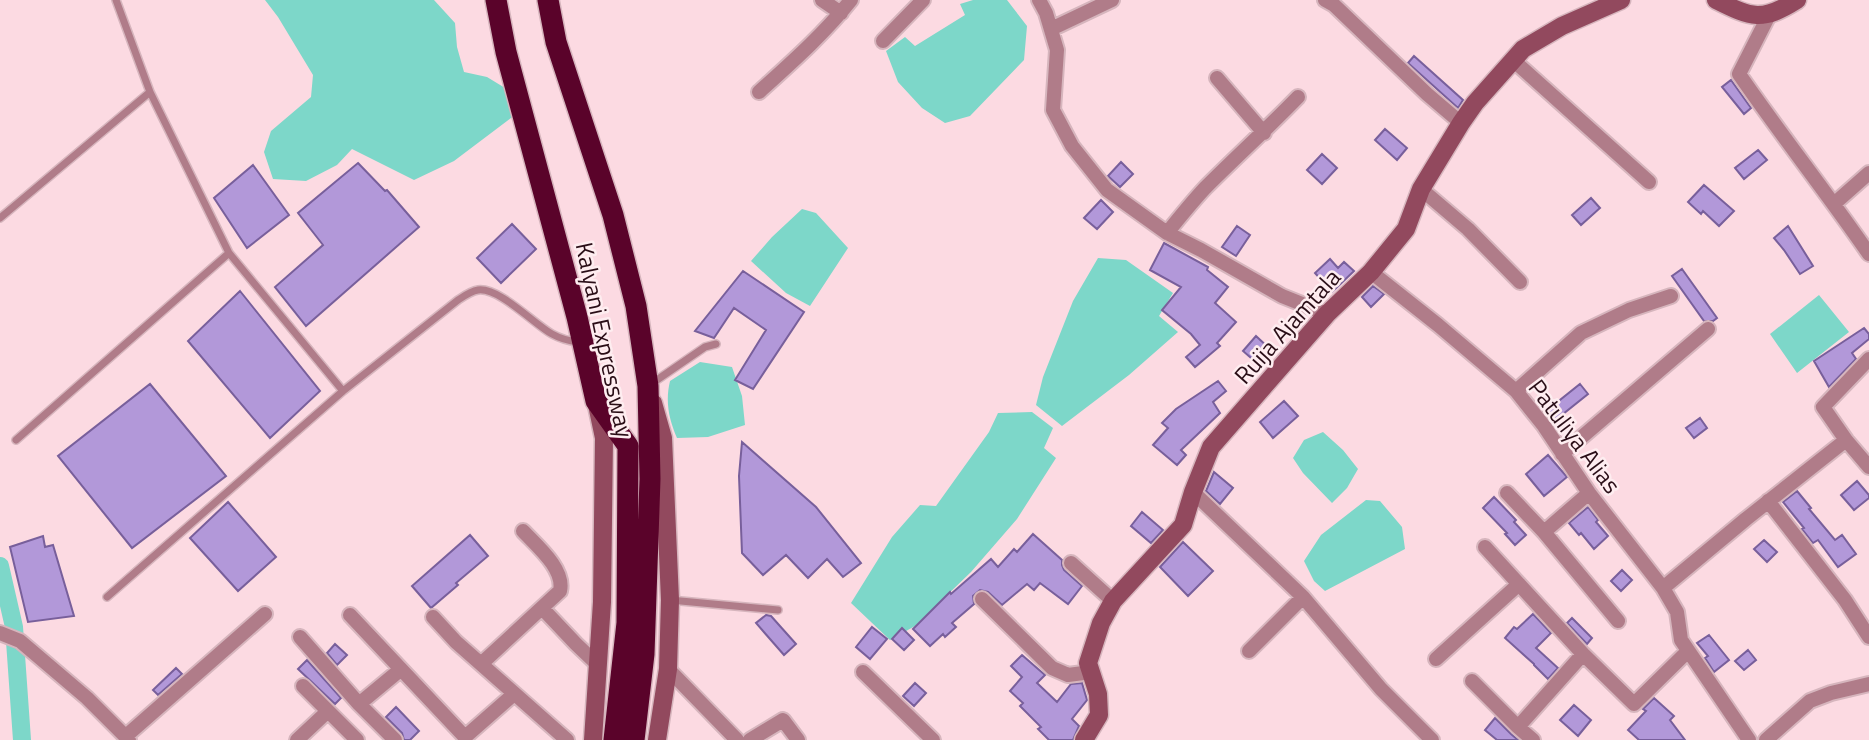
<svg xmlns="http://www.w3.org/2000/svg" width="1869" height="740" viewBox="0 0 1869 740" font-family="'Titillium Web',sans-serif">
<rect width="100%" height="100%" fill="#fcdae2"/>
<path fill="#7dd7c9" d="M265 0H434L455 23 457 47 464 72 487 77 510 91 515 115 454 161 414 180 352 149 337 165 306 181 273 179 264 152 271 131 311 97 313 75 278 17Z
M973 0H1007L1027 26 1024 60 970 116 945 123 922 108 898 82 886 51 905 37 915 46 965 15 960 4Z
M802 209 816 213 848 248 810 306 786 293 751 261 772 237Z
M1098 258 1126 260 1173 293 1159 316 1178 332 1129 375 1062 426 1036 405 1043 377 1073 301Z
M1819 295 1849 332 1797 373 1770 334Z
M700 362 732 367 742 396 745 425 708 437 677 438C669 419 665 402 670 381Z
M1032 412 1053 428 1044 448 1056 458 1017 519 971 572 915 626 890 640 851 603 892 537 920 505 936 506 989 432 998 413Z
M1323 432 1343 450 1358 469 1347 488 1332 503 1303 473 1293 458 1304 440Z
M1366 500 1380 501 1402 527 1405 549 1325 591 1314 581 1304 561 1321 535Z"/>
<g fill="none" stroke-linecap="round" stroke-linejoin="round">
<path stroke="#7dd7c9" stroke-width="18" d="M0 566 14 627 22 740"/>
</g>
<path fill="#b298d9" stroke="#785f9b" stroke-width="2" d="M1414 56 1463 100 1458 108 1408 63Z
M1731 80 1751 108 1744 114 1722 87Z
M1385 129 1407 148 1397 160 1375 140Z
M1758 150 1767 160 1744 179 1735 168Z
M1322 154 1337 168 1322 184 1307 170Z
M1121 162 1133 174 1120 187 1108 176Z
M358 163 385 191 387 190 419 227 306 326 275 287 323 245 298 213Z
M253 165 289 215 247 248 214 198Z
M1704 185 1734 211 1719 226 1703 211 1701 214 1688 202Z
M1591 198 1600 208 1581 225 1572 215Z
M1101 200 1113 212 1097 229 1084 218Z
M512 224 536 249 501 283 477 258Z
M1237 226 1250 235 1236 256 1222 247Z
M1788 226 1813 266 1800 274 1784 250 1774 238Z
M1164 243 1208 267 1207 270 1228 287 1215 303 1236 322 1217 343 1220 346 1195 367 1186 357 1200 345 1191 334 1162 310 1181 287 1150 270Z
M1330 259 1338 268 1344 262 1354 271 1332 292 1315 273Z
M1682 269 1717 318 1713 321H1704L1672 276Z
M743 271 804 312 753 389 735 380 766 330 734 308 714 338 695 331Z
M1373 286 1384 294 1371 307 1362 297Z
M240 291 320 391 270 438 188 341Z
M1864 328 1869 334V339L1852 353 1856 359 1829 387 1814 361Z
M1256 336 1271 350 1258 364 1243 351Z
M1218 381 1226 391 1213 402 1220 413 1181 450 1186 455 1177 465 1153 445 1168 428 1162 423 1176 409Z
M150 384 226 476 132 548 58 456Z
M1580 384 1588 394 1553 422 1545 412Z
M1284 401 1298 416 1273 438 1260 422Z
M1700 418 1707 428 1694 438 1686 428Z
M742 442 816 507 861 563 843 577 827 559 808 578 786 555 763 575 742 553 739 476Z
M1548 455 1567 477 1544 496 1526 474Z
M1214 472 1233 488 1220 504 1206 491Z
M1857 481 1869 495V498L1854 510 1841 495Z
M1797 491 1811 508 1809 509 1835 540 1842 535 1856 554 1838 567 1818 540 1813 543 1802 529 1804 528 1783 502Z
M1494 497 1516 520 1514 522 1526 535 1515 545 1505 534 1507 533 1483 508Z
M228 502 276 557 238 591 190 538Z
M1588 507 1598 520 1596 522 1608 536 1594 549 1581 533 1579 535 1569 523Z
M1142 512 1163 530 1151 543 1131 526Z
M1033 534 1062 560V565L1064 570 1082 586 1068 604 1040 583 1034 590 1027 584 1002 605 988 592 980 590 973 596 974 604 952 623 956 627 945 637 943 634 930 646 913 629 950 592 951 594 991 559 998 567 1014 549 1017 552Z
M470 535 488 556 456 583 458 585 431 608 412 586Z
M43 536 45 547 53 545 74 616 28 622 10 547Z
M1764 540 1777 552 1767 562 1754 549Z
M1183 542 1213 571 1188 596 1160 567Z
M1622 570 1632 580 1621 591 1611 581Z
M1533 614 1551 633 1536 648 1558 668 1548 679 1534 665V664L1505 638 1514 627 1517 629Z
M766 615 771 616 796 644 784 655 756 623Z
M1572 618 1592 638 1587 644 1567 623Z
M872 627 887 639 870 659 856 647Z
M902 628 914 640 904 650 892 639Z
M1709 635 1729 660 1714 672 1705 658 1708 656 1697 643Z
M335 644 347 655 337 665 327 653Z
M1748 650 1756 660 1744 670 1735 661Z
M1022 655 1045 675 1037 683 1057 702 1071 684 1082 683 1087 700 1072 719 1079 726 1073 740H1049L1038 729 1041 727 1020 706 1023 703 1010 691 1022 677 1011 666Z
M307 660 341 698 335 704 298 669Z
M176 668 182 674 158 695 153 690Z
M915 683 926 693 914 706 903 696Z
M1654 698 1674 716 1670 720 1685 740H1639L1628 730 1646 711 1643 709Z
M1574 705 1591 720 1578 736 1560 720Z
M396 707 419 731 410 740H404L402 733 386 717Z
M1495 718 1511 734 1518 740H1497L1485 730Z"/>
<g fill="none" stroke-linecap="round" stroke-linejoin="round">
<g stroke="#d6b5bd" stroke-width="10">
<path id="lane" d="M116 0 150 92 229 253 343 391
M0 218 150 92
M651 384 705 347 716 344
M16 440 229 253
M107 597 343 391 458 300C464 296 471 291 478 290 499 287 534 324 552 334 561 339 569 341 578 342
M670 600 778 610"/>
</g>
<g stroke="#d6b5bd" stroke-width="18">
<path id="street" d="M822 0 841 13
M1039 0 1046 13 1057 50 1053 110 1072 146 1107 190 1167 233 1201 250 1282 296 1327 314
M1325 0 1334 5 1427 94 1461 123
M1769 15 1739 74C1781 135 1827 193 1869 254
M1051 29 1112 0
M883 41 923 0
M1513 60 1649 182
M1217 78 1264 133
M759 92C791 63 824 34 851 0
M1421 189 1468 229 1520 282
M1835 203 1869 173
M1167 233C1179 218 1192 202 1205 188 1236 157 1268 128 1298 97
M1371 272 1438 325 1516 391 1544 426 1589 493 1663 588 1677 612 1681 640 1749 740
M1516 391 1581 333 1629 310 1671 296
M1846 440 1869 467
M1562 454 1708 329
M1193 492 1303 597 1381 689 1432 740
M1507 493 1544 532 1618 621
M1768 501 1845 600 1869 637
M1544 532 1589 493
M1485 547 1583 654 1634 704 1688 651
M1071 563 1113 601
M1663 588 1746 519 1846 440 1823 407 1869 359
M982 599 1052 668 1068 675 1091 672
M542 608 576 644 598 665
M350 615 465 737 514 694
M433 617 456 642 567 740
M0 633 20 641 87 698 129 740
M300 637 359 704 395 740
M1249 651 1303 597
M1436 659 1519 584
M481 664 560 591C565 569 537 546 523 531
M668 669 737 740
M863 672 933 740
M1472 681 1518 727
M303 686 357 740
M359 704 400 670
M126 736 265 614
M297 740 328 711
M750 740 783 720 798 740
M1533 740 1518 727 1583 654
M1766 740 1810 701 1831 693 1869 684"/>
</g>
<g stroke="#d6b5bd" stroke-width="21">
<path id="secondary" d="M1716 0C1752 18 1762 22 1797 0
M653 403 663 438 670 600 668 669 657 740
M593 740 602 602 604 438 597 405
M1084 740 1099 715 1098 694 1088 663 1101 623 1113 601 1183 525 1193 492 1211 447 1327 314 1371 272 1406 229 1421 189 1461 123 1475 103 1523 49 1562 26 1621 0"/>
</g>
<g stroke="#d6b5bd" stroke-width="24">
<path id="highway" d="M496 0 506 52 577 317 596 401 628 446 627 623 614 740
M548 0 556 42 613 215 636 306 648 386 650 479 644 654 634 740"/>
</g>
<use href="#lane" stroke="#b07c89" stroke-width="7"/>
<use href="#street" stroke="#b07c89" stroke-width="14"/>
<use href="#secondary" stroke="#92495e" stroke-width="18"/>
<use href="#highway" stroke="#5a032a" stroke-width="21"/>
</g>
<g text-anchor="middle" dominant-baseline="central" stroke-width="5" stroke-linejoin="round" paint-order="stroke">
<g font-size="24" fill="#2a0e17" stroke="#feedf0">
<text transform="translate(1287 326) rotate(-48)">Ruija Ajamtala</text>
<text transform="translate(605 340) rotate(78)">Kalyani Expressway</text>
<text transform="translate(1575 436) rotate(53)">Patuliya Alias</text>
</g>
</g>
</svg>
